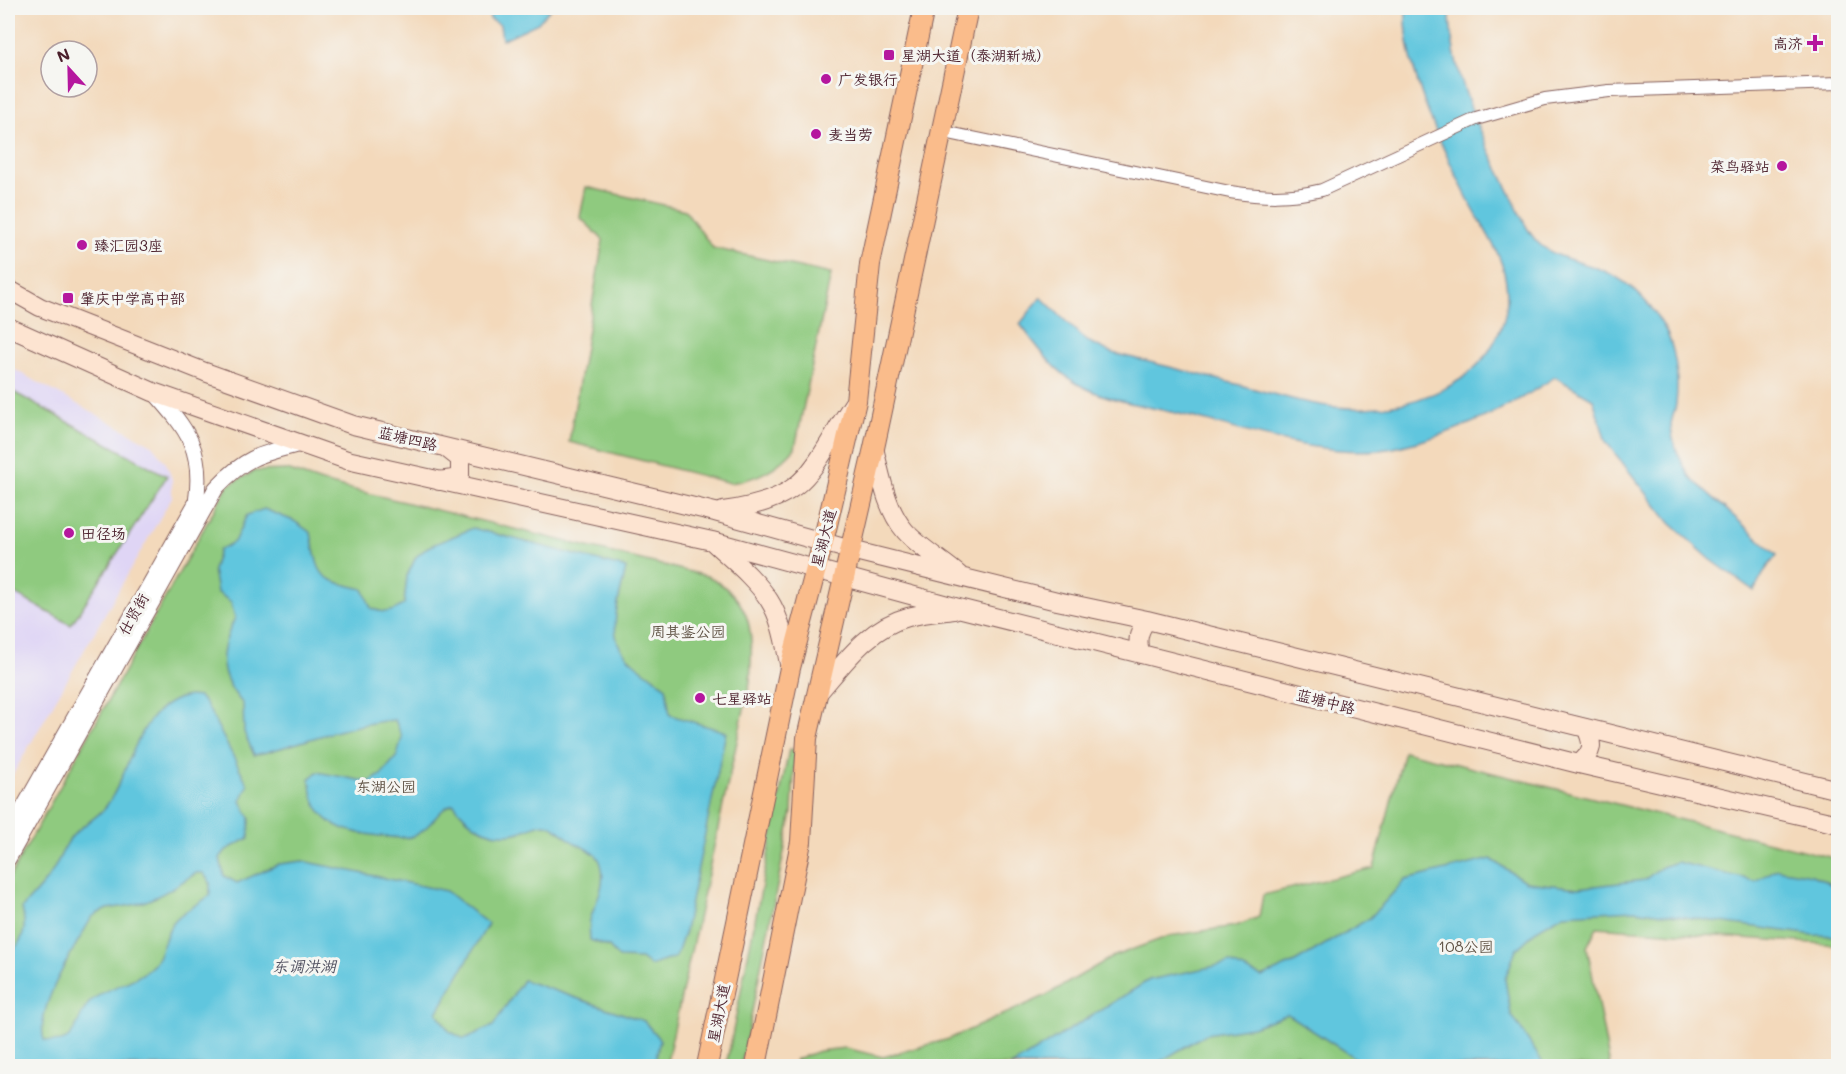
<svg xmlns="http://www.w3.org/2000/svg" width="1846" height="1074" viewBox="0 0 1846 1074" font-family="Mali,'LXGW WenKai TC',sans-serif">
<rect width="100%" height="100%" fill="#f6f6f2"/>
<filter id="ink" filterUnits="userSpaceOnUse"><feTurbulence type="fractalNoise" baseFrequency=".0167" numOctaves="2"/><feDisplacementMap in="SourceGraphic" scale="12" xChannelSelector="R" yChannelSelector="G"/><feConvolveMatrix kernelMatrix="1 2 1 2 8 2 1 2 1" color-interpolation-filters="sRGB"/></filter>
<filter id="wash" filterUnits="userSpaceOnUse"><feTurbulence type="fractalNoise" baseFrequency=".008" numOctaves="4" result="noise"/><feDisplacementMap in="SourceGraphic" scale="24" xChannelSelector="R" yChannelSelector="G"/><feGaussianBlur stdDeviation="1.35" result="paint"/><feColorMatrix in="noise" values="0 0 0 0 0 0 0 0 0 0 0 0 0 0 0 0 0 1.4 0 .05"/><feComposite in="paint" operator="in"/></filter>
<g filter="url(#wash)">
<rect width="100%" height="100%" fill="#f3d9bb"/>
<path fill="#dfd5f5" d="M8 366 152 445 166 463 172 479V497L8 783Z"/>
<path fill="#8fca7f" stroke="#6c7455" stroke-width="1.5" d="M586 187 685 210 713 248 831 274 795 448C777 469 758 479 730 483L569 442 603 240 580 217Z
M8 389 167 476 71 625 8 590Z
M287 470 322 482 707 576C755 600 753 634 750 682L666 1066H8V880L228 485 255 471Z
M789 749 795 750 792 812 741 1066H726Z
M1404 751 1838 859V945L1597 927 1587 947 1610 1066H1313L1296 1054 1215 1066H794L796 1059 819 1051 845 1048 883 1057 949 1039 1045 996 1112 957 1169 936 1236 926 1259 917 1263 895 1374 868Z"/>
<path fill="#73ae6e" stroke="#5e664c" stroke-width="1.5" d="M1296 1054 1311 1066H1241Z"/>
<path fill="#60c6de" stroke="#557284" stroke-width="1.5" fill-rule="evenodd" d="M488 8H551L538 23 502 40 500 25 490 19Z
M1406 8H1450C1449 73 1484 140 1512 197 1520 213 1528 236 1543 247 1558 258 1577 261 1594 267 1624 277 1646 297 1662 324 1676 346 1679 378 1676 404 1675 411 1671 419 1671 426 1672 444 1681 462 1690 477L1777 555 1766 569 1754 591 1710 559 1670 523 1606 442 1593 399 1555 377C1508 409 1455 434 1398 447 1330 462 1246 430 1180 414 1146 406 1106 401 1076 383 1051 368 1037 346 1020 324L1041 297 1085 340 1112 353C1155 363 1197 374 1240 385 1280 396 1323 410 1365 408 1409 407 1464 389 1489 351 1507 323 1512 298 1502 265 1496 245 1481 224 1471 205 1443 150 1403 69 1406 8Z
M264 509 294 521 311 533C320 579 317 578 363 589L371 608C384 614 392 613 404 604L407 576 416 557 428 547 473 528 626 568C622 590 608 626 620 647 629 663 652 675 666 687L670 715 726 732 685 931 676 957 650 966 641 959 619 958 609 947 590 940C590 933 588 924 591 917 596 900 605 888 602 869 600 850 583 849 570 840 563 834 554 824 543 824 534 825 525 831 516 833 490 839 468 824 454 804 440 806 430 829 416 835 406 840 389 837 379 836 340 831 313 824 310 778L317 772 369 782 381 775 397 756 402 737 395 720C346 724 302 744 254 755L244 732 243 704C217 674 218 653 235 618L231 602 217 592 213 570 219 550 234 542 247 515Z
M189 696 199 697 206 704 248 785 241 801 250 818 249 838 226 850 220 858 224 876 237 883 279 864 303 861 446 891 488 924 437 1013 449 1031 464 1039 493 1026 523 980 644 1021 660 1040 654 1066H438L434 1063 413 1066H41L30 1064 27 1066H8V955C24 941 27 929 22 908 32 896 44 885 52 872 60 859 64 844 75 833 84 824 95 819 104 809 131 776 135 705 189 696ZM196 873H203L210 882V895C200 904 186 909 176 919 164 931 164 952 154 964 137 983 109 985 91 1001 73 1018 80 1049 44 1040 34 1008 76 946 92 917 109 905 118 909 137 904 159 898 177 885 196 873Z
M1491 859 1526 882 1578 888 1644 880 1662 867 1677 862 1755 881 1777 869 1812 875 1838 888V936L1813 935 1634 910 1564 914 1538 929 1516 950 1505 979 1511 1014 1543 1063 1541 1066H1367L1287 1014 1253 1027 1206 1034 1153 1066H1011L1149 980 1230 963 1262 977 1295 962 1370 918 1405 880Z"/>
</g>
<g filter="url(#ink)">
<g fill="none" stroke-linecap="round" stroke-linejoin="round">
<g stroke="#85605d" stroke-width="14">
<path id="minor" d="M944 132 1230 192C1263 197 1289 198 1322 190L1476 119 1545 99 1609 91 1838 83"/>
</g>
<g stroke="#85605d" stroke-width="17">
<path id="tertiary" d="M8 835 196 503C204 450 188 430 154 392
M8 859 216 488C245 457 260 454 300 444"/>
</g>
<g stroke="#85605d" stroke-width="20">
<path id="secondary" d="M8 289 40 307 205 372 353 425 715 512 851 550 1057 601 1147 620 1838 790
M8 327 153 392 347 460 712 541 962 609 1579 764 1838 824
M874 448C881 476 886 509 905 531 920 548 942 560 959 575
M439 481 453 479 460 475V459L446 448
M723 511C810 499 810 470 853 404
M713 542C732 560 755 578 769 600 782 620 785 646 790 668
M1140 654C1137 640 1138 631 1147 620
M819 692C844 663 869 627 908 617 923 613 939 612 954 610
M1579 764C1593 752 1594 745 1586 728"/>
</g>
<g stroke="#85605d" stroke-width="22">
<path id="primary" d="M707 1066 790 668 823 542 856 401 870 264 924 8
M756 1066 801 842 807 738 874 448 968 8"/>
</g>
<use href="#minor" stroke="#fff" stroke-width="12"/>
<use href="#tertiary" stroke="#fff" stroke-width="15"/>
<use href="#secondary" stroke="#fde4d1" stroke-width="18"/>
<use href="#primary" stroke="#fabc8b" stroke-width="20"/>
</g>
</g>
<g fill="#b5179e" stroke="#f6f6f2" stroke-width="2">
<path d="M1812 34h6v6h6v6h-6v6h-6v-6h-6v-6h6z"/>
<rect x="883" y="49" width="12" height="12" rx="3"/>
<circle cx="826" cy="79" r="6"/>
<circle cx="816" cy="134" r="6"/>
<circle cx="1782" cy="166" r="6"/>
<circle cx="82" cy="245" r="6"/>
<rect x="62" y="292" width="12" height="12" rx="3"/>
<circle cx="69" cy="533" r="6"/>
<circle cx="700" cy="698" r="6"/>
</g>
<g text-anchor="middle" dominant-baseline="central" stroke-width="6" stroke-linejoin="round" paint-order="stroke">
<g font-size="15" fill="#4a1f2b" stroke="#f6f6f2" text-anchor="start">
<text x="1803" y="43" text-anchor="end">高济</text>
<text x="901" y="55">星湖大道（泰湖新城）</text>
<text x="838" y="79">广发银行</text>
<text x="828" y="134">麦当劳</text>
<text x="1770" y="166" text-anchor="end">菜鸟驿站</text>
<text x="94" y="245">臻汇园3座</text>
<text x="80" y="298">肇庆中学高中部</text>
<text x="81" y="533">田径场</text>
<text x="712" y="698">七星驿站</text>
</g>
<g font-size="15" fill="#4a1f2b" stroke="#f6f6f2">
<text transform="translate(408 438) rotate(13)">蓝塘四路</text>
<text transform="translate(823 538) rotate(-76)">星湖大道</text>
<text transform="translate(133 614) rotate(-61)">仕贤街</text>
<text transform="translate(1326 701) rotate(14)">蓝塘中路</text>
<text transform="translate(718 1013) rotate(-79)">星湖大道</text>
</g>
<g font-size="15" fill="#5f5244" stroke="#f6f6f2">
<text x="688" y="631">周其鉴公园</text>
<text x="386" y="786">东湖公园</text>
<text x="1466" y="946">108公园</text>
</g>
<g font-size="16" font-style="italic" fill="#515161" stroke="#f6f6f2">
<text x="304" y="965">东调洪湖</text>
</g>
</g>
<rect width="1846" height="1074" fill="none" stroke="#f6f6f2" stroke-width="30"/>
<g transform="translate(69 69) rotate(338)"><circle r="28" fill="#f6f6f2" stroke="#b1a0a2" stroke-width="1.5"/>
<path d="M0-4.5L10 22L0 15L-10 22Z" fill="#b5179e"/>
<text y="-9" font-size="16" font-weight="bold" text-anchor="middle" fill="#4a1f2b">N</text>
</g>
</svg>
